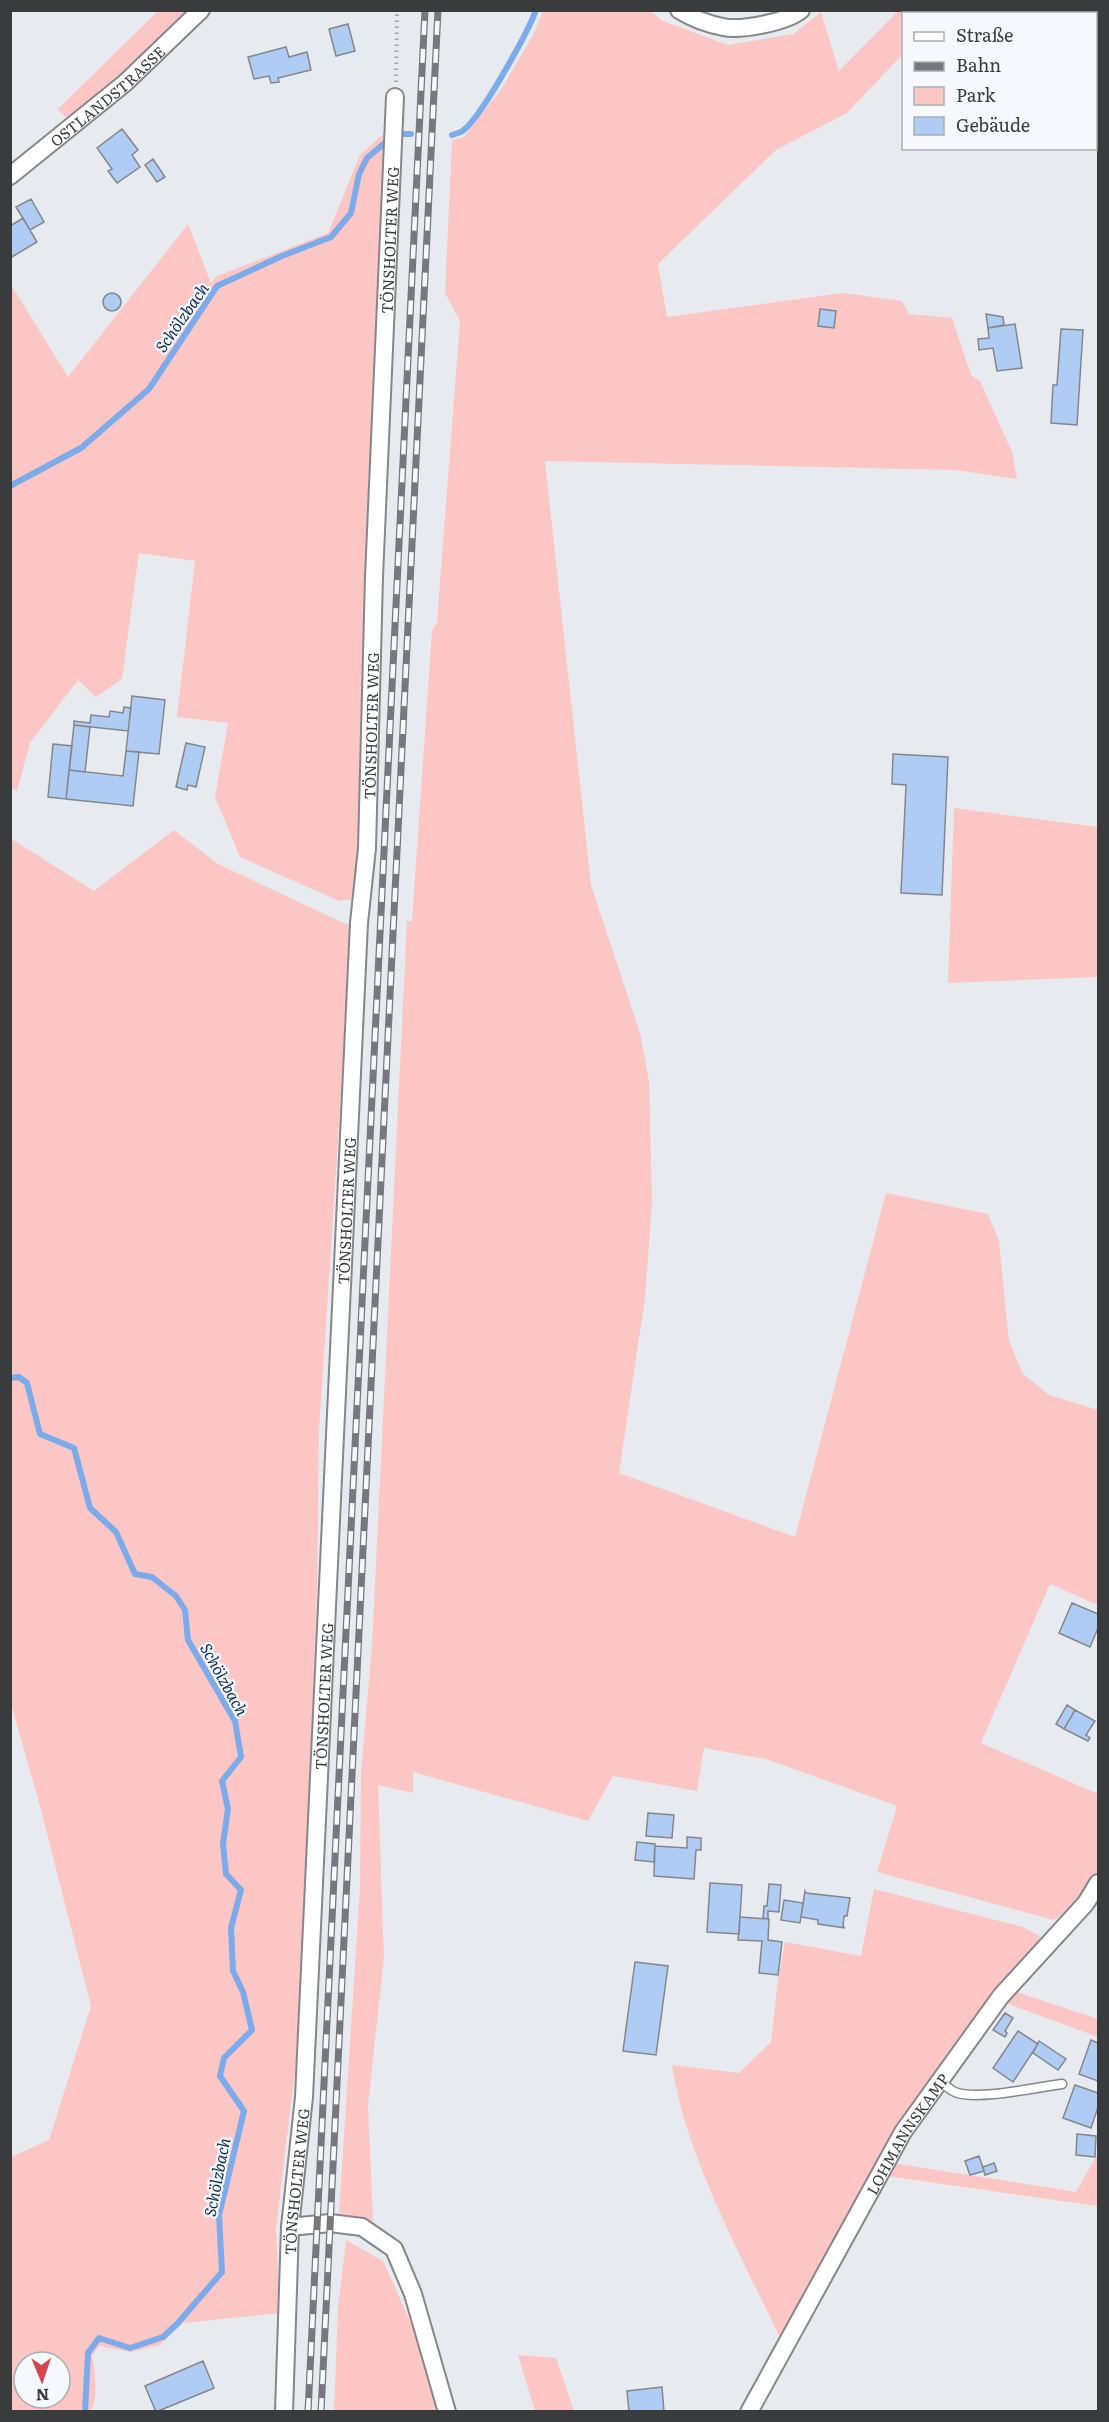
<svg xmlns="http://www.w3.org/2000/svg" width="1109" height="2422" viewBox="0 0 1109 2422" font-family="Literata,serif">
<rect width="100%" height="100%" fill="#e7ebf0"/>
<path fill="#fcc6c5" fill-rule="evenodd" d="M158 11H186L119 77 68 119 58 109Z
M543 11H650L663 21 728 45 793 34 821 12 839 71 898 11H945L942 13 904 14 903 54 847 113 776 150 658 264 667 317 843 293 902 301 909 314 952 318 971 375 980 381 1012 452 1017 479 955 470 545 461 591 885 640 1033 649 1082 652 1202 645 1298 619 1473 795 1537 886 1193 988 1214 999 1241 1009 1341 1023 1374 1049 1395 1098 1410V1605L1050 1584 981 1743 1098 1794V1871L1073 1906 1054 1920 877 1872 897 1806 766 1759 704 1748 697 1791 613 1776 588 1821 413 1772V1793L378 1785 384 1958 368 2105 373 2221 339 2213 360 1888 361 1772 372 1646 407 921H412L432 631 437 622 460 321 445 293 452 140 464 137 502 88 534 33Z
M389 129 375 351 362 828 356 899 339 901 240 857 215 797 228 723 177 717 195 561 139 553 122 679 96 697 78 680 30 743 17 791 11 788 10 283 68 377 188 224 211 283 217 276 328 233 360 155Z
M954 808 1098 827V977L948 983Z
M174 830 218 864 352 927 319 1431 317 1591 301 2021 276 2228 280 2313 183 2323 160 2345 131 2352 99 2346 92 2356C95 2371 99 2398 90 2411H11V2157L49 2140 91 2006 40 1806 11 1704 10 838 94 891ZM24 2362H60V2398H24Z
M874 1889 1023 1927 1041 1937 993 1997 781 2340C742 2257 685 2155 672 2065L739 2073 771 2042 778 1980 785 1942 861 1956Z
M1014 1991 1098 2019V2037L1003 2002Z
M1098 2153V2206L886 2176 893 2163 1076 2192Z
M346 2240 383 2261 421 2345 439 2411 334 2412 338 2309Z
M518 2355 556 2358 574 2411H535Z"/>
<g fill="none" stroke-linecap="round" stroke-linejoin="round">
<path stroke="#7babeb" stroke-width="6" d="M402 134H411
M452 135C455 134 458 133 461 132 479 122 528 32 536 10
M10 486 81 448 149 389 217 286 282 256 331 237 351 213 359 174 367 158 387 141
M10 1378 19 1377 27 1383 40 1434 74 1448 90 1508 116 1532 135 1574 152 1577 176 1596 185 1610 188 1640 235 1721 241 1757 222 1781 228 1809 223 1844 226 1874 241 1890 231 1928 233 1971 243 1992 252 2030 224 2058 220 2076 244 2111 219 2215 222 2272 177 2324 163 2337 130 2348 99 2338 88 2353 85 2412"/>
</g>
<path fill="#afcdf4" stroke="#83868b" stroke-width="1.5" d="M348 24 355 51 336 56 329 29Z
M286 47 289 57 307 52 311 70 278 78 279 82 271 83 269 76 254 79 248 57Z
M122 129 138 150 132 155 140 167 117 183 108 171 112 169 97 148Z
M153 159 165 177 157 182 145 165Z
M31 199 44 222 30 230 16 207Z
M23 218 37 242 10 258V226Z
M103 302a9 9 0 1 1 18 0a9 9 0 1 1-18 0Z
M820 309 836 311 834 328 818 326Z
M986 314 1003 317 1004 325 988 328Z
M1015 324 1022 368 997 371 993 348 979 350 978 339 989 338 988 328Z
M1061 329 1083 330 1077 425 1051 423 1053 385H1057Z
M132 696 165 700 159 754 126 751Z
M124 707 131 708 128 731 74 725V721L90 723 91 715 109 717 110 711 123 713Z
M74 725 90 727 85 772 69 770Z
M186 743 205 747 196 787 188 785 187 790 176 787Z
M53 744 72 746 66 799 48 797Z
M126 751 139 752 133 806 66 799 69 770 123 776Z
M893 754 948 757 942 895 901 893 906 785 892 784Z
M1072 1603 1098 1614V1628L1090 1647 1059 1633Z
M1067 1705 1075 1710 1064 1729 1056 1724Z
M1075 1710 1095 1721 1086 1735 1090 1738 1088 1741 1064 1729Z
M648 1813 674 1815 672 1838 646 1836Z
M687 1837 701 1838V1850H696L694 1879 654 1876 655 1846 687 1848Z
M637 1842 655 1844 654 1862 635 1860Z
M710 1883 742 1885 739 1934 707 1932Z
M769 1884 781 1885 779 1912 768 1911V1919L763 1918 764 1906H767Z
M805 1891 806 1893 850 1898 847 1916H844L843 1927 845 1928 818 1924V1920L801 1917Z
M784 1900 803 1903 800 1923 781 1920Z
M740 1917 769 1919 768 1940 782 1942 778 1975 759 1973 762 1941 738 1940Z
M635 1962 668 1966 656 2055 623 2051Z
M1005 2013 1013 2018 1005 2031 1007 2033 1005 2037 993 2030Z
M1018 2031 1038 2044 1013 2082 993 2068Z
M1091 2040 1098 2043V2081L1079 2074Z
M1039 2041 1066 2059 1058 2070 1033 2053Z
M1075 2085 1098 2093V2107L1091 2128 1063 2118Z
M1077 2134 1096 2136 1095 2157 1076 2155Z
M979 2156 984 2171 970 2175 965 2161Z
M994 2163 997 2171 985 2175 983 2167Z
M203 2361 214 2388 156 2412 145 2386Z
M662 2387 664 2412H629L627 2391Z"/>
<g fill="none" stroke-linecap="round" stroke-linejoin="round">
<g stroke="#84878c" stroke-width="11">
<path id="service" d="M940 2081C945 2085 950 2090 955 2092 977 2101 1037 2087 1062 2084"/>
</g>
<g stroke="#84878c" stroke-width="20">
<g id="minor">
<path d="M679 10C692 18 708 24 723 27 741 31 787 22 801 10"/>
<path id="s1" d="M10 176 125 83 201 10"/>
<path d="M290 2227 330 2223 362 2227 394 2249 413 2294 447 2412"/>
<path id="s2" d="M284 2412 290 2227 304 2097 359 923 367 848 374 577 395 97"/>
<path id="s3" d="M749 2412 903 2132 1001 1996 1086 1903 1098 1883"/>
</g>
</g>
<path stroke="#a0a3a7" stroke-width="4" stroke-dasharray="1.5 4.5" stroke-linecap="butt" d="M396 82 397 10"/>
<use href="#service" stroke="#fff" stroke-width="8"/>
<use href="#minor" stroke="#fff" stroke-width="16"/>
<g stroke="#76787b" stroke-width="7">
<path id="rail" d="M308 2412 425 10
M321 2412 438 10"/>
</g>
<use href="#rail" stroke="#f5f9fe" stroke-width="4.5" stroke-dasharray="14" stroke-linecap="butt"/>
</g>
<g text-anchor="middle" dominant-baseline="central" stroke-width="4.5" stroke-linejoin="round" paint-order="stroke">
<g font-size="15" fill="#3a3b3d" stroke="#f5f9fe">
<text stroke="none"><textPath href="#s1" startOffset="126">OSTLANDSTRASSE</textPath></text>
<text stroke="none"><textPath href="#s2" startOffset="2175">TÖNSHOLTER WEG</textPath></text>
<text stroke="none"><textPath href="#s2" startOffset="1689">TÖNSHOLTER WEG</textPath></text>
<text stroke="none"><textPath href="#s2" startOffset="1203">TÖNSHOLTER WEG</textPath></text>
<text stroke="none"><textPath href="#s2" startOffset="717">TÖNSHOLTER WEG</textPath></text>
<text stroke="none"><textPath href="#s3" startOffset="320">LOHMANNSKAMP</textPath></text>
<text stroke="none"><textPath href="#s2" startOffset="231">TÖNSHOLTER WEG</textPath></text>
</g>
<g font-size="16" font-style="italic" fill="#0d2d56" stroke="#f5f9fe">
<text transform="translate(181 317) rotate(-55)">Schölzbach</text>
<text transform="translate(225 1679) rotate(61)">Schölzbach</text>
<text transform="translate(216 2177) rotate(-79)">Schölzbach</text>
</g>
</g>
<rect width="1109" height="2422" fill="none" stroke="#3a3b3d" stroke-width="24"/>
<rect x="902" y="12" width="195" height="138" fill="#f5f9fe" stroke="#aaadb1" stroke-width="1.5"/>
<rect x="914" y="32" width="30" height="9" fill="#ffffff" stroke="#aaadb1" stroke-width="1.5"/>
<text x="956" y="42" font-size="18" fill="#3a3b3d">Straße</text>
<rect x="914" y="62" width="30" height="9" fill="#76787b" stroke="#aaadb1" stroke-width="1.5"/>
<text x="956" y="72" font-size="18" fill="#3a3b3d">Bahn</text>
<rect x="914" y="87" width="30" height="18" fill="#fcc6c5" stroke="#aaadb1" stroke-width="1.5"/>
<text x="956" y="102" font-size="18" fill="#3a3b3d">Park</text>
<rect x="914" y="117" width="30" height="18" fill="#afcdf4" stroke="#aaadb1" stroke-width="1.5"/>
<text x="956" y="132" font-size="18" fill="#3a3b3d">Gebäude</text>
<g transform="translate(42 2380) rotate(178)"><circle r="28" fill="#f5f9fe" stroke="#aaadb1" stroke-width="1.5"/>
<path d="M0-4.5L10 22L0 15L-10 22Z" fill="#d5454f"/>
<text y="-9" font-size="16" font-weight="bold" text-anchor="middle" fill="#3a3b3d">N</text>
</g>
</svg>
